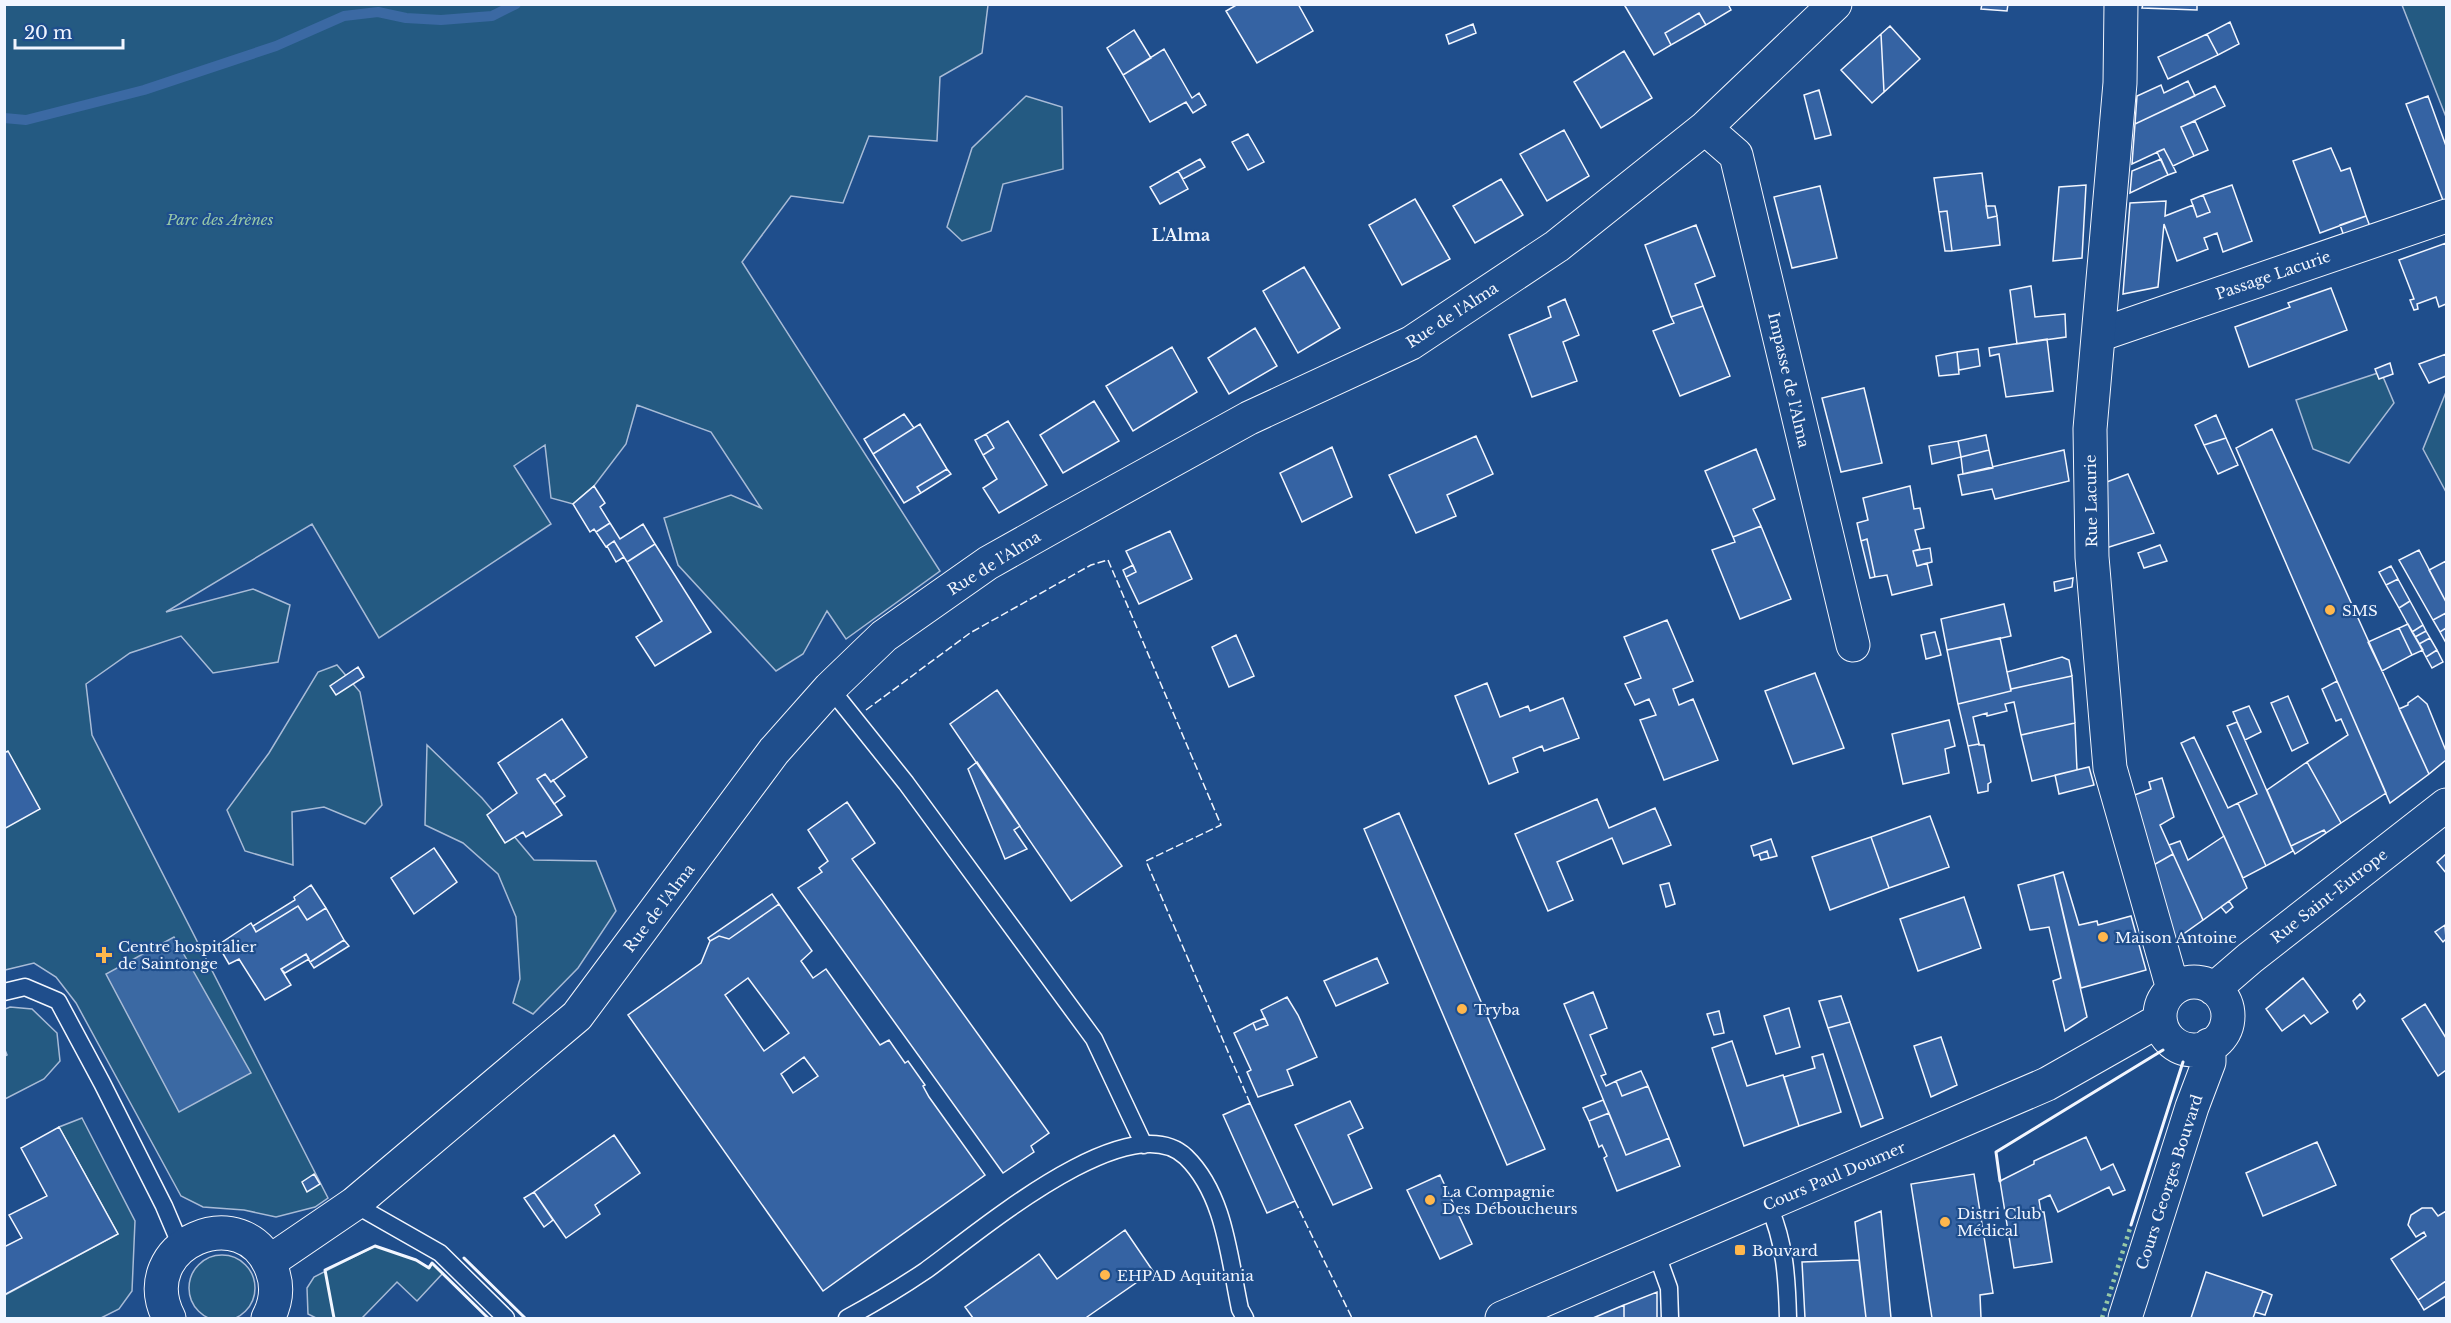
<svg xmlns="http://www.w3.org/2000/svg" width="2451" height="1323" viewBox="0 0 2451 1323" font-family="'Libre Baskerville',serif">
<rect width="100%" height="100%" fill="#1f4e8c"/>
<path fill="#245a82" stroke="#a8bbd7" stroke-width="1.5" d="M4 5H988L982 53 940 77 937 141 869 136 843 203 791 196 742 262 940 571 846 639 827 611 803 654 776 671 678 565 664 518 731 495 761 508 711 432 637 405 626 444 594 486 573 504 551 498 545 445 514 466 551 524 379 638 312 524 166 612 253 589 290 605 278 662 213 673 181 636 130 653 86 684 92 735 328 1198 315 1207 276 1217 244 1210 203 1207 181 1196 76 1003 56 977 34 963 5 970Z
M2402 5H2446V117Z
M1026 96 1062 107 1063 169 1003 184 991 231 962 241 947 227 972 148Z
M2381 372 2394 403 2349 463 2313 449 2296 400Z
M2446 392V492L2423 449Z
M337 665 360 692 382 805 365 824 324 807 292 812 293 865 245 851 227 810 269 753 318 672Z
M427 745 482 798 534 860 596 861 616 911 578 968 533 1014 513 1003 520 979 516 917 498 874 463 843 425 825Z
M10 1007 32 1009 57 1033 60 1061 44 1079 5 1099V1056L7 1055 5 1050V1009Z
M82 1118 135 1221 132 1291 119 1309 101 1318H5V1295L118 1234 59 1127Z
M375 1246 416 1260 428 1267 432 1263 443 1273 417 1301 397 1282 362 1318H316L308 1314 307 1288 314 1277Z
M189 1288a33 33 0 1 1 66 0a33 33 0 1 1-66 0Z"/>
<path fill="#3b69a3" stroke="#a8bbd7" stroke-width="1.5" d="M174 937 251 1073 179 1112 106 974Z"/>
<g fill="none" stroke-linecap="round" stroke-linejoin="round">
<path stroke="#3b69a3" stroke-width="10" d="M4 118 26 120 144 90 276 46 344 16 378 12 406 18 441 20 492 16 516 4"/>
</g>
<path fill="#3563a3" stroke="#f2f6ff" stroke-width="1.5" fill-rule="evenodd" d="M1238 4H1298L1313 31 1257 63 1226 11Z
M1627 4H1728L1731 10 1706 25 1699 13 1665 33 1671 45 1654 55 1625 6Z
M1982 4H2008L2007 11 1981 9Z
M2143 4H2197V10L2142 8Z
M1699 13 1706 25 1671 45 1665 33Z
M2230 22 2239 44 2218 55 2207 34Z
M1473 24 1476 33 1449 44 1446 35Z
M1890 26 1920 59 1884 92 1881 34Z
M1134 30 1151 58 1123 75 1107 48Z
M1881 34 1884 92 1872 103 1841 70Z
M2207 34 2218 55 2168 79 2158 57Z
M1164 49 1192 98 1199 93 1206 105 1193 113 1186 102 1150 122 1123 75Z
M1624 51 1652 98 1601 128 1574 82Z
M2188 81 2195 96 2135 124 2137 96 2161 85 2164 93Z
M2215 86 2225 106 2181 127 2194 156 2173 166 2164 149 2132 164 2135 124Z
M1819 90 1831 135 1815 139 1804 95Z
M2428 96 2446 146V202L2444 203 2406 104Z
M2195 121 2208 150 2194 156 2181 127Z
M1564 130 1589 176 1547 201 1520 154Z
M1248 134 1264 162 1248 170 1232 142Z
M2331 148 2341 171 2350 168 2366 216 2320 233 2293 161Z
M2164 149 2176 172 2168 175 2157 152Z
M1200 159 1205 167 1183 179 1178 171Z
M2161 159 2168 175 2130 193 2132 171Z
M1178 171 1188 189 1160 204 1150 187Z
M1982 173 1988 218 1997 216 2000 245 1952 251 1947 211 1939 212 1934 178Z
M1501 179 1523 215 1475 243 1453 206Z
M2086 185 2082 258 2053 261 2059 187Z
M2232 185 2252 241 2223 252 2217 233 2204 238 2208 249 2177 261 2164 224 2158 287 2123 294 2130 203 2166 201 2165 216 2193 205 2197 217 2210 212 2203 195Z
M1820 186 1837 258 1792 268 1774 197Z
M2203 195 2210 212 2197 217 2191 200Z
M1415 199 1450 259 1402 285 1369 225Z
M1986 206H1995L1997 216 1988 218Z
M1947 211 1952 251H1945L1939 212Z
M2366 216 2371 229 2345 239 2340 225Z
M1696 225 1715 276 1695 284 1703 306 1671 317 1645 245Z
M2446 243V304L2439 307 2436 297 2417 304 2418 309 2414 310 2410 300 2414 299 2399 260Z
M1304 267 1340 328 1298 353 1263 291Z
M2031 286 2035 317 2065 314 2066 337 2017 344 2010 290Z
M2331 288 2347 330 2249 367 2235 327 2290 307 2288 303Z
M1565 299 1579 335 1563 342 1577 381 1532 397 1509 335 1551 317 1548 307Z
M1703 306 1730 376 1680 396 1653 331 1674 323 1671 317Z
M1255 328 1277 366 1229 394 1208 358Z
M2047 339 2053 391 2006 397 1999 354 1990 356 1989 348Z
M1172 347 1197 392 1133 431 1106 386Z
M1978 349 1980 366 1959 370 1957 352Z
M1957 352 1959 374 1939 376 1936 356Z
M2446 354V376L2429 383 2419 364Z
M2390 363 2393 374 2379 379 2375 369Z
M1864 388 1882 463 1841 472 1822 398Z
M1094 401 1119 441 1063 473 1040 435Z
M904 414 914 428 873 454 864 439Z
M2216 415 2226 438 2204 445 2195 425Z
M1008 421 1047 485 999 513 983 488 997 479 983 455 994 448 986 434Z
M920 424 947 469 917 487 921 493 904 503 873 454Z
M2272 429 2429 774 2390 803 2236 448Z
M986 434 994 448 983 455 975 440Z
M1986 435 1989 450 1961 457 1958 441Z
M1476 436 1493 474 1447 495 1456 516 1416 533 1389 475Z
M2226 438 2238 465 2218 474 2204 445Z
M1958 441 1961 457 1932 464 1929 446Z
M1332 447 1352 497 1302 522 1280 473Z
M1756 449 1775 499 1753 509 1761 526 1733 537 1705 471Z
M1989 450 1993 468 1963 474 1961 457Z
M2064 450 2069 481 1995 499 1992 489 1962 495 1958 475Z
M947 469 951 474 921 493 917 487Z
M2128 474 2154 533 2106 548 2104 483Z
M594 486 605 503 600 507 610 523 596 532 594 529 590 532 573 504Z
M1910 486 1914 509 1920 508 1924 528 1915 530 1920 549 1913 551 1917 566 1927 563 1932 585 1892 595 1887 575 1875 577 1867 539 1861 541 1857 523 1868 520 1863 498Z
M610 523 620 539 643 524 655 544 627 562 614 541 606 547 596 532Z
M1761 526 1791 599 1740 619 1712 550 1735 542 1733 537Z
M1170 531 1192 579 1139 604 1126 577 1136 572 1126 551Z
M1867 539 1875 577 1870 578 1861 541Z
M614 541 624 557 616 562 607 546Z
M655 544 711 632 655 666 636 637 662 621 627 562Z
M2160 545 2167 561 2144 568 2138 553Z
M1930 548 1932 562 1917 566 1913 551Z
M2419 550 2446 602V613L2433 620 2399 560Z
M2446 561V602L2429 570Z
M1133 565 1136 572 1126 577 1123 570Z
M2391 566 2398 579 2386 585 2379 572Z
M2073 578 2072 587 2055 591 2054 582Z
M2398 579 2410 601 2399 608 2386 585Z
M2410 601 2423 625 2412 632 2399 608Z
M2004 604 2011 636 1947 650 1941 619Z
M2446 613V628L2440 632 2433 620Z
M1667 620 1693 681 1673 689 1679 705 1693 699 1718 760 1664 780 1640 720 1656 715 1649 699 1635 705 1625 684 1641 678 1624 637Z
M2408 624 2423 650 2412 655 2399 628Z
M2423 625 2426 631 2415 637 2412 632Z
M2399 628 2412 655 2382 671 2368 642Z
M2446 628V643L2440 632Z
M2426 631 2430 638 2419 644 2415 637Z
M1935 632 1941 655 1926 659 1921 635Z
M1236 635 1254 676 1229 687 1212 647Z
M2000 638 2011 691 1958 704 1947 650Z
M2430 638 2437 650 2426 657 2419 644Z
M2437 650 2443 662 2432 668 2426 657Z
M2062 657 2069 660 2072 676 2011 689 2007 672Z
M358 667 364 677 336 695 330 686Z
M1815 673 1844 748 1793 764 1765 691Z
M2072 676 2075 723 2021 735 2014 702 2005 704 2007 711 1987 716V713L1973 717 1979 744 1968 746 1958 704 2011 691V689Z
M2337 681 2386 793 2341 823 2307 762 2348 735 2341 719 2336 721 2322 689Z
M1487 683 1500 717 1528 706 1530 711 1563 698 1579 738 1544 751 1542 746 1513 758 1518 772 1489 784 1455 696Z
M997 690 1122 866 1071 901 950 724Z
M2288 696 2308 743 2292 751 2271 703Z
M2418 696 2427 704 2446 751V760L2429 774 2399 709 2408 705V703Z
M2249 706 2261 732 2245 740 2233 712Z
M562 719 587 757 551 782 545 774 537 779 562 815 526 837 523 832 505 843 487 815 517 793 498 763Z
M1949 720 1955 746 1945 749 1949 773 1903 784 1892 734Z
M2237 722 2293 851 2266 866 2238 803 2257 794 2227 726Z
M2075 723 2077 770 2032 781 2021 735Z
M2194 737 2228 808 2238 803 2266 866 2243 878 2181 743Z
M1979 744V745H1984L1991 782 1988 784V791L1978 793 1968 746Z
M8 751 40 809 4 829V753Z
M977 762 1020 826 1014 830 1027 849 1005 859 968 769Z
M2307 762 2341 823 2326 833 2324 830 2291 846 2267 790Z
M2089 767 2094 785 2059 794 2055 775Z
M545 774 551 782 553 780 565 796 554 804 537 779Z
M2162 778 2174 817 2160 825 2173 854 2150 867 2129 797 2151 789 2149 782Z
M1597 799 1609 828 1655 808 1671 845 1623 864 1612 838 1557 862 1573 900 1548 911 1515 834Z
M847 802 875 843 852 859 1049 1133 1031 1146 1034 1152 1003 1173 798 888 822 872 819 868 828 861 808 830Z
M1399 813 1545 1149 1507 1165 1364 829Z
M1930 816 1949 867 1889 888 1871 837Z
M2324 830 2326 833 2295 854 2291 846Z
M2224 836 2247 888 2203 920 2169 845 2180 841 2188 860Z
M1871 837 1889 888 1830 910 1812 857Z
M1771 839 1777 856 1769 858 1767 851 1754 856 1751 846Z
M434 848 457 882 414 914 391 878Z
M1767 851 1769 858 1761 860 1759 854Z
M2173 854 2203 920 2172 942 2150 867Z
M2446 854V873L2437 862Z
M2063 872 2079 925 2097 921 2098 925 2131 916 2146 970 2081 988 2054 875Z
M2054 875 2087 1017 2065 1031 2053 981 2061 978 2049 927 2030 930 2018 885Z
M1669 883 1675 904 1666 907 1660 885Z
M311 885 326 908 307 920 298 906 256 932 253 926 295 900 294 897Z
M772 894 779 904 729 939 719 936 710 941 708 938Z
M1964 897 1981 948 1918 971 1900 919Z
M2229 901 2233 907 2226 913 2221 907Z
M779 904 812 951 801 961 813 978 826 969 880 1045 889 1040 905 1063 908 1061 925 1085 923 1086 929 1097 985 1175 823 1291 628 1015 701 963 710 941 719 936 729 939ZM748 978 789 1033 764 1051 725 995ZM804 1057 818 1076 793 1093 781 1074Z
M298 906 307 920 326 908 344 940 310 962 306 954 281 969 291 985 265 1000 239 959 229 964 218 945 251 923 256 932Z
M2445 925 2446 939 2443 942 2435 932Z
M344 940 349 946 314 968 310 962Z
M306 954 309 959 285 973 281 969Z
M1377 958 1388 983 1336 1006 1324 981Z
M2303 978 2328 1012 2311 1024 2304 1015 2282 1031 2266 1009Z
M1593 992 1607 1028 1590 1035 1606 1074 1601 1076 1606 1086 1616 1081 1622 1096 1648 1086 1669 1138 1626 1155 1564 1004Z
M2360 994 2365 1001 2357 1009 2353 1001Z
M1841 996 1850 1022 1828 1028 1819 1001Z
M1287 997 1298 1015 1317 1057 1287 1070 1293 1085 1258 1097 1247 1072 1251 1070 1234 1033 1253 1023 1256 1030 1268 1025 1261 1010Z
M2425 1004 2446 1038V1070L2438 1076 2402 1019Z
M1789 1008 1800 1047 1776 1054 1764 1016Z
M1719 1011 1724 1033 1714 1035 1707 1014Z
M1265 1018 1268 1025 1256 1030 1253 1023Z
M1850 1022 1883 1118 1861 1127 1828 1028Z
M1941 1037 1957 1085 1931 1097 1914 1046Z
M1732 1041 1747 1086 1783 1075 1799 1126 1744 1146 1712 1048Z
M1823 1054 1841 1112 1799 1126 1784 1077 1815 1068 1812 1057Z
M1641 1071 1648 1086 1622 1096 1616 1081Z
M1603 1100 1609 1113 1589 1121 1583 1108Z
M1350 1101 1363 1128 1348 1135 1372 1188 1333 1205 1295 1125Z
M1250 1103 1295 1201 1267 1213 1223 1115Z
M1609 1113 1626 1155 1669 1138 1680 1166 1617 1191 1604 1158 1607 1156 1602 1145 1599 1147 1589 1121Z
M59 1127 118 1234 4 1295V1247L22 1238 9 1215 47 1196 21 1148Z
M614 1135 640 1173 595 1205 600 1214 566 1238 534 1192Z
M2086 1137 2101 1170 2113 1164 2125 1190 2113 1195 2109 1187 2058 1212 2050 1195 2039 1200 2041 1212H2044L2052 1262 2014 1268 2000 1181 2034 1164V1161Z
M2317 1142 2336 1185 2263 1216 2246 1173Z
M314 1174 320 1184 307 1192 302 1182Z
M1974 1174 1993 1293 1980 1295 1981 1318H1932L1911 1184Z
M1440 1175 1472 1244 1440 1259 1407 1190Z
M534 1192 553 1220 544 1227 524 1198Z
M2422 1208H2432L2438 1216 2446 1211V1281L2418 1300 2391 1259 2426 1236 2424 1232 2416 1237 2408 1225 2411 1215Z
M1881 1211 1891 1318H1866L1855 1222Z
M1125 1230 1153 1271 1087 1317 1088 1318H973L965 1307 1039 1254 1057 1279Z
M1859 1260 1866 1318H1805L1802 1262Z
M2206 1272 2263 1291 2253 1318H2191Z
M2446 1281V1296L2424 1310 2418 1300Z
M2263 1291 2272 1295 2265 1315 2255 1312Z
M1657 1292V1318H1624V1305Z
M1624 1305V1318H1593Z"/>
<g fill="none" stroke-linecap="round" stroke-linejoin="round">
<g stroke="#f2f6ff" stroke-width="19">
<path id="service" d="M830 688 906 783 1094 1039 1144 1145
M4 992 25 987 58 1001 102 1083 164 1206 181 1246
M354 1204 440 1253 506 1318
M1768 1204C1785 1242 1787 1278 1788 1318
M1656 1252 1669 1288 1670 1318
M847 1318C873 1304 900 1288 925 1271 972 1238 1128 1102 1186 1157 1225 1195 1229 1258 1240 1309L1245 1318"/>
</g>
<g stroke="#f2f6ff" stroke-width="35">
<path id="minor" d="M1705 128 1736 155 1853 645
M2099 335 2446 216
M269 1262 354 1204 577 1016 774 751 830 688 884 636 988 563 1059 523 1249 418 1411 343 1557 246 1705 128 1835 4
M169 1318C131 1244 245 1196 272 1270 278 1286 276 1303 268 1318"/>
</g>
<g stroke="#f2f6ff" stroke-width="35">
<path id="tertiary" d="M2121 4 2120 83 2090 429 2092 557 2110 768 2173 989
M2160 1016a34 34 0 1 1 68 0a34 34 0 1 1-68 0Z
M2214 989 2250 958 2446 805
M1502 1318 2047 1084 2160 1020
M2125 1318 2192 1107 2209 1062V1045"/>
</g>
<use href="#service" stroke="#1f4e8c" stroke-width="16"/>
<use href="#minor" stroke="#1f4e8c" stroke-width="33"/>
<use href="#tertiary" stroke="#1f4e8c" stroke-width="33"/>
<path stroke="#97c8a6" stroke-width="4.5" stroke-dasharray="3 4.5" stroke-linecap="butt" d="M2102 1318 2131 1225"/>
<path stroke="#f2f6ff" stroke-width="1.5" stroke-dasharray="8 3" stroke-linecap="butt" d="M866 710 970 633 1091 565 1108 560 1221 825 1146 861 1250 1103
M1295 1201 1352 1318"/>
<path stroke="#f2f6ff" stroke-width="3" d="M2000 1181 1996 1152 2163 1050
M2131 1225 2183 1062
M464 1258 525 1318
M334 1318 325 1270 375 1246 416 1260 429 1268 432 1263 488 1318"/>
</g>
<g fill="#ffb74d" stroke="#1f4e8c" stroke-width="2">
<circle cx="2330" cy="610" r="6"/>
<circle cx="2103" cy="937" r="6"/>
<path d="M101 946h6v6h6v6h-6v6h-6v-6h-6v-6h6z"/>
<circle cx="1462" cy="1009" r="6"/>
<circle cx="1430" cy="1200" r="6"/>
<circle cx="1945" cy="1222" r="6"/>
<rect x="1734" y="1244" width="12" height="12" rx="3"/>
<circle cx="1105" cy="1275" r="6"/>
</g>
<g text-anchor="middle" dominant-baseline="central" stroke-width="4.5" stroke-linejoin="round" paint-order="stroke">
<g font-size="15" font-style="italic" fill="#97c8a6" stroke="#1f4e8c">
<text x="220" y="219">Parc des Arènes</text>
</g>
<g font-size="15" fill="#f2f6ff" stroke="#1f4e8c">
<text transform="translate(2273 275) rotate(-19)">Passage Lacurie</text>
<text transform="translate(1452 315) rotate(-33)">Rue de l'Alma</text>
<text transform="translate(1789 380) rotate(77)">Impasse de l'Alma</text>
<text transform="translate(2091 501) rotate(-91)">Rue Lacurie</text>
<text transform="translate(994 563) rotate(-32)">Rue de l'Alma</text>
<text transform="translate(2329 896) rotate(-38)">Rue Saint-Eutrope</text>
<text transform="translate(659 908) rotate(-53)">Rue de l'Alma</text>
<text transform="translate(1834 1176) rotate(-23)">Cours Paul Doumer</text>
<text transform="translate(2169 1182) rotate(-72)">Cours Georges Bouvard</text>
</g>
<g font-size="15" fill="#f2f6ff" stroke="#1f4e8c" text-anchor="start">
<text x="2342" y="610">SMS</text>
<text x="2115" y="937">Maison Antoine</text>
<text x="118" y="946">Centre hospitalier<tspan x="118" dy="17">de Saintonge</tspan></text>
<text x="1474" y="1009">Tryba</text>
<text x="1442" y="1191">La Compagnie<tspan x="1442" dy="17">Des Déboucheurs</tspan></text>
<text x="1957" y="1213">Distri Club<tspan x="1957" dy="17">Médical</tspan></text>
<text x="1752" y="1250">Bouvard</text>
<text x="1117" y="1275">EHPAD Aquitania</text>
</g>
<g font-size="16" font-weight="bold" fill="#f2f6ff" stroke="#1f4e8c">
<text x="1181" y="235">L'Alma</text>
</g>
</g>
<rect width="2451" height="1323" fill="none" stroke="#f2f6ff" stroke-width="12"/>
<path d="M15 39v9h108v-9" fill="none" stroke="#f2f6ff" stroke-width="3"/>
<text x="24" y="39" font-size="18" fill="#f2f6ff" stroke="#1f4e8c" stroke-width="4.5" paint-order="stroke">20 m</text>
</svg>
